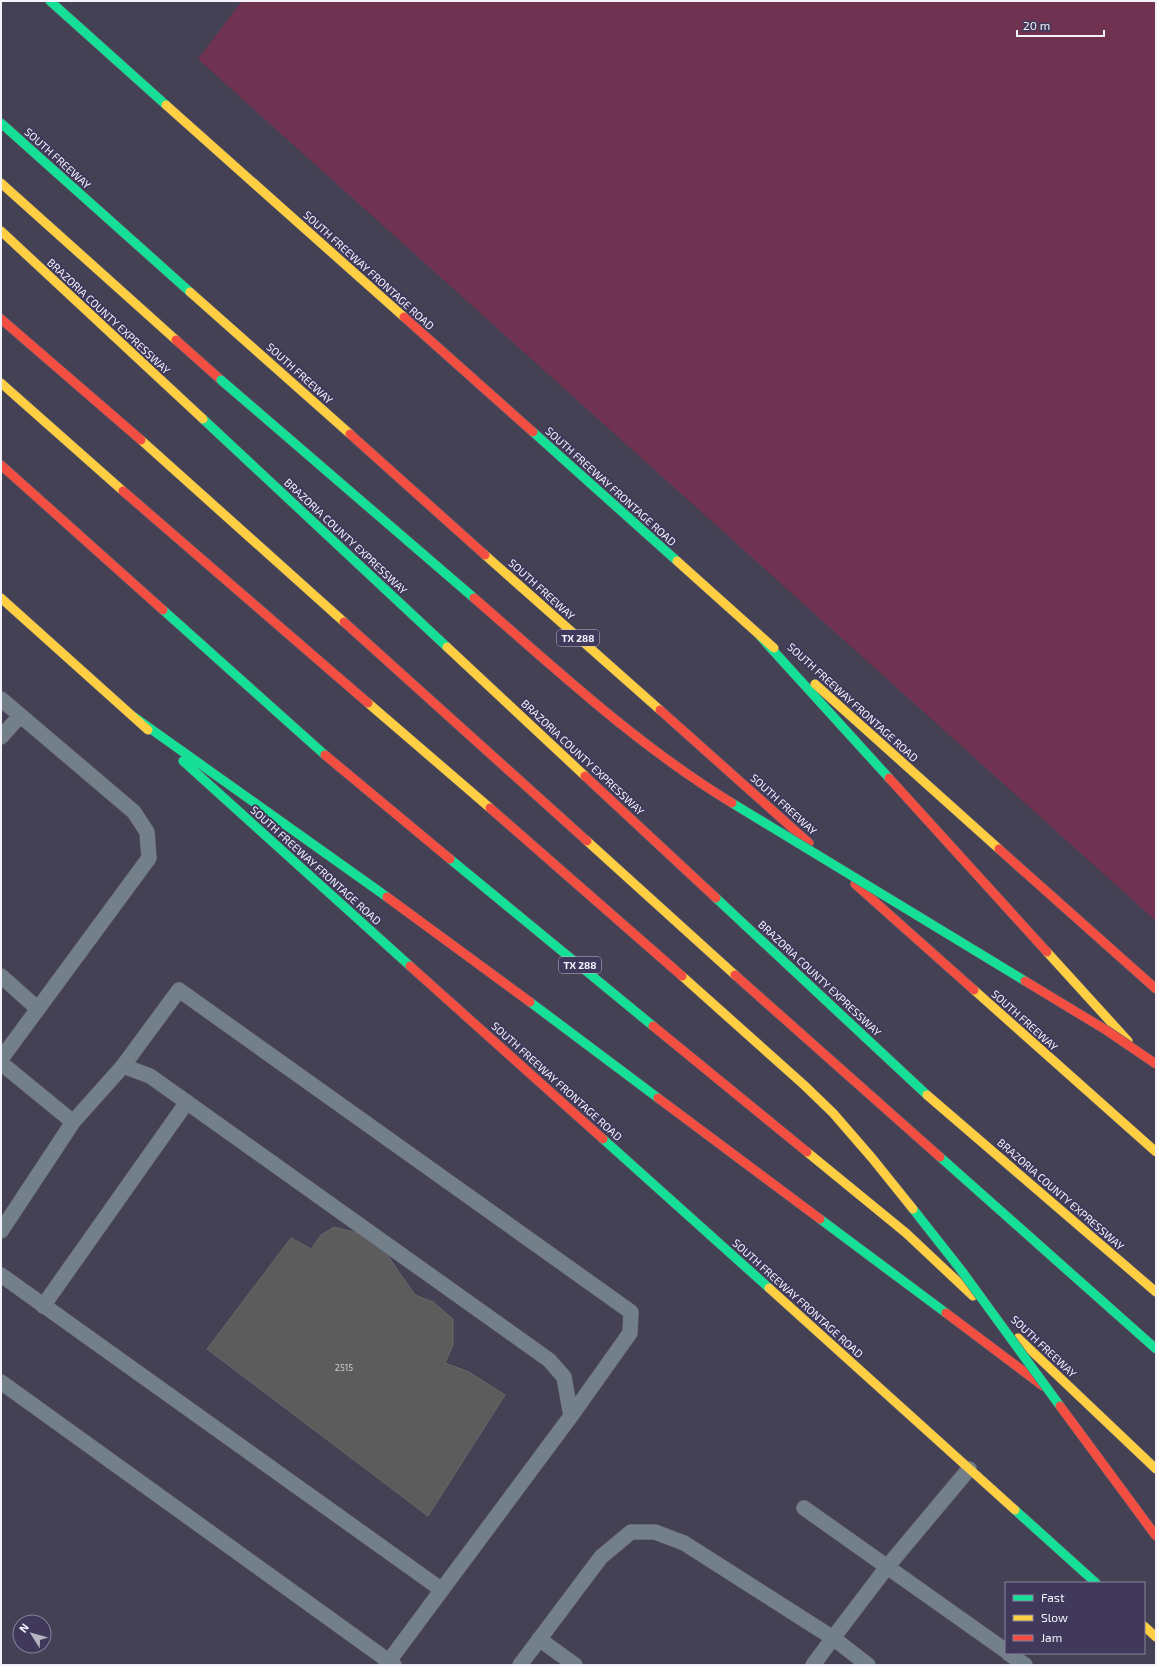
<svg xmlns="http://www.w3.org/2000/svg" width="1157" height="1666" viewBox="0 0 1157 1666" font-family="'Exo 2',sans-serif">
<rect width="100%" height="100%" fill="#454154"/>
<path fill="#6f3351" d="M242 1H1156V921L198 59Z"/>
<path fill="#5d5c5d" stroke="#696869" d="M334 1227 354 1232 377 1240 415 1295 433 1302 453 1319V1345L445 1363 469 1372 505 1395 428 1516 207 1349 291 1238 311 1249 321 1235Z"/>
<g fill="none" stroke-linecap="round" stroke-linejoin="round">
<g stroke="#625f6d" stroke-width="16">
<path id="lane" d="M1 699 134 812 147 832 149 858 1 1059
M1 737 20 716
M1 976 38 1009
M1 1063 73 1122 123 1066 150 1076 549 1360 564 1377 571 1416 386 1665
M123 1066 179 990 631 1312 630 1333 571 1416
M1 1231 73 1122
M1 1275 442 1590
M43 1306 187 1102
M1 1382 394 1665
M804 1508 1006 1651
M539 1639 575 1665
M1008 1653 1025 1665
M520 1665 601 1557 631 1532H655L684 1543 833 1638 887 1567 969 1469
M813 1665 833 1638 868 1665"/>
</g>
<g stroke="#625f6d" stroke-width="10">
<path id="fast" d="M50 1 166 105
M1 123 190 292
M203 419 447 647
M533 432 677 561
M163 610 325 755
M760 636 889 778
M134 717 387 897
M183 761 410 966
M450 859 653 1026
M716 898 927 1095
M530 1002 658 1098
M603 1139 769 1288
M940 1157 1156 1349
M820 1219 946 1313
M1015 1510 1096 1583"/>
</g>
<g stroke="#625f6d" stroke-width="10">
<path id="slow" d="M166 105 404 317
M1 183 176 340
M1 231 203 419
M190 292 350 434
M1 383 123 491
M141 440 344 622
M485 555 660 710
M677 561 774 648
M1 598 148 730
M447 647 585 776
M815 684 999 849
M587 841 735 975
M1047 952 1128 1041
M974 990 1156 1152
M927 1095 1156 1292
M807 1152 906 1233 973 1296
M769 1288 1015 1510
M1018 1338 1156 1469
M1144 1626 1156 1637"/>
</g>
<g stroke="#625f6d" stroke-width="10">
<path id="jam" d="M404 317 533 432
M1 319 141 440
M176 340 221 380
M350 434 485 555
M1 465 163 610
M344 622 587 841
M660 710 809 843
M325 755 450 859
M585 776 716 898
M889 778 1047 952
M999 849 1156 989
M855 884 974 990
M387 897 530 1002
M410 966 603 1139
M735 975 940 1157
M653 1026 807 1152
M658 1098 820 1219
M946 1313 1043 1386"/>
</g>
<use href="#lane" stroke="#737f89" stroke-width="15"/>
<use href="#fast" stroke="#16e098" stroke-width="9"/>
<use href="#slow" stroke="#ffcf43" stroke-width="9"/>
<use href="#jam" stroke="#f24e42" stroke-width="9"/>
<g stroke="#625f6d" stroke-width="10" stroke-linecap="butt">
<path id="fast-bridge" d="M221 380 474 598
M732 803 1025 981
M913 1209 961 1270 1060 1406"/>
</g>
<g stroke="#625f6d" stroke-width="10" stroke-linecap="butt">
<path id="slow-bridge" d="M368 703 490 808
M682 976 804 1085 833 1113 872 1158 913 1209"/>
</g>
<g stroke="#625f6d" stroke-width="10" stroke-linecap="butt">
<path id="jam-bridge" d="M123 491 368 703
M474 598C557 670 638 746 732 803
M490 808 682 976
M1025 981 1106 1030 1156 1064
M1060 1406 1156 1536"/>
</g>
<use href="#fast-bridge" stroke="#16e098" stroke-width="9"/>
<use href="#slow-bridge" stroke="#ffcf43" stroke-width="9"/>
<use href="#jam-bridge" stroke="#f24e42" stroke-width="9"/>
</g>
<g text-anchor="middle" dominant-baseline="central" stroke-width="4" stroke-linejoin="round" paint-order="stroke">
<g font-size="9" fill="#cecdd4">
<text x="344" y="1367">2515</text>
</g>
<g fill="#40395c" stroke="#bebbcc" stroke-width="1">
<rect x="557" y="630" width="42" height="16" rx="3"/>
<rect x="559" y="957" width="42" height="16" rx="3"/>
</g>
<g font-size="10" font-weight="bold" fill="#f4f3fc">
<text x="578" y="638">TX 288</text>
<text x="580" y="965">TX 288</text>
</g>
<g font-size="11" fill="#f4f3fc" stroke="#40395c">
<text transform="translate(58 158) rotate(42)">SOUTH FREEWAY</text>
<text transform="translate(369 270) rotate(42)">SOUTH FREEWAY FRONTAGE ROAD</text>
<text transform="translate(109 316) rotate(43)">BRAZORIA COUNTY EXPRESSWAY</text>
<text transform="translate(300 373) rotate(42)">SOUTH FREEWAY</text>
<text transform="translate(611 486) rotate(42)">SOUTH FREEWAY FRONTAGE ROAD</text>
<text transform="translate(346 536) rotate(43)">BRAZORIA COUNTY EXPRESSWAY</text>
<text transform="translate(542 589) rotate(42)">SOUTH FREEWAY</text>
<text transform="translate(853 702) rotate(42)">SOUTH FREEWAY FRONTAGE ROAD</text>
<text transform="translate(583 757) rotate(43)">BRAZORIA COUNTY EXPRESSWAY</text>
<text transform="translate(784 804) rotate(42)">SOUTH FREEWAY</text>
<text transform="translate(316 865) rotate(42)">SOUTH FREEWAY FRONTAGE ROAD</text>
<text transform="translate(820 978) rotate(43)">BRAZORIA COUNTY EXPRESSWAY</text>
<text transform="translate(1025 1020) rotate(42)">SOUTH FREEWAY</text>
<text transform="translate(557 1081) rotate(42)">SOUTH FREEWAY FRONTAGE ROAD</text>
<text transform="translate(1061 1194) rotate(41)">BRAZORIA COUNTY EXPRESSWAY</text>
<text transform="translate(798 1298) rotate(42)">SOUTH FREEWAY FRONTAGE ROAD</text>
<text transform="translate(1044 1346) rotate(43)">SOUTH FREEWAY</text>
</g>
</g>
<rect width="1157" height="1666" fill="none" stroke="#f4f3fc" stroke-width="4"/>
<rect x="1005" y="1582" width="140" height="72" fill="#40395c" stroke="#88839c"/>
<rect x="1013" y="1595" width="20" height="6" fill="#16e098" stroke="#88839c"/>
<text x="1041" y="1602" font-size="12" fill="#f4f3fc">Fast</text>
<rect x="1013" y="1615" width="20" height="6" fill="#ffcf43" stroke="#88839c"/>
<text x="1041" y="1622" font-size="12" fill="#f4f3fc">Slow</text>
<rect x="1013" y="1635" width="20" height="6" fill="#f24e42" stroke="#88839c"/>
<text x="1041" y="1642" font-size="12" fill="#f4f3fc">Jam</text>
<g transform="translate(32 1634) rotate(307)"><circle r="19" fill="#40395c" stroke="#88839c"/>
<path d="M0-3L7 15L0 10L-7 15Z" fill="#b7b5c1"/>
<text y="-6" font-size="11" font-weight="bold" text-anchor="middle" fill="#f4f3fc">N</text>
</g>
<path d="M1017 30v6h87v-6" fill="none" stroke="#f4f3fc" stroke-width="2"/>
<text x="1023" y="30" font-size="12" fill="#f4f3fc" stroke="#40395c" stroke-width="3" paint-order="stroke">20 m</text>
</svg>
